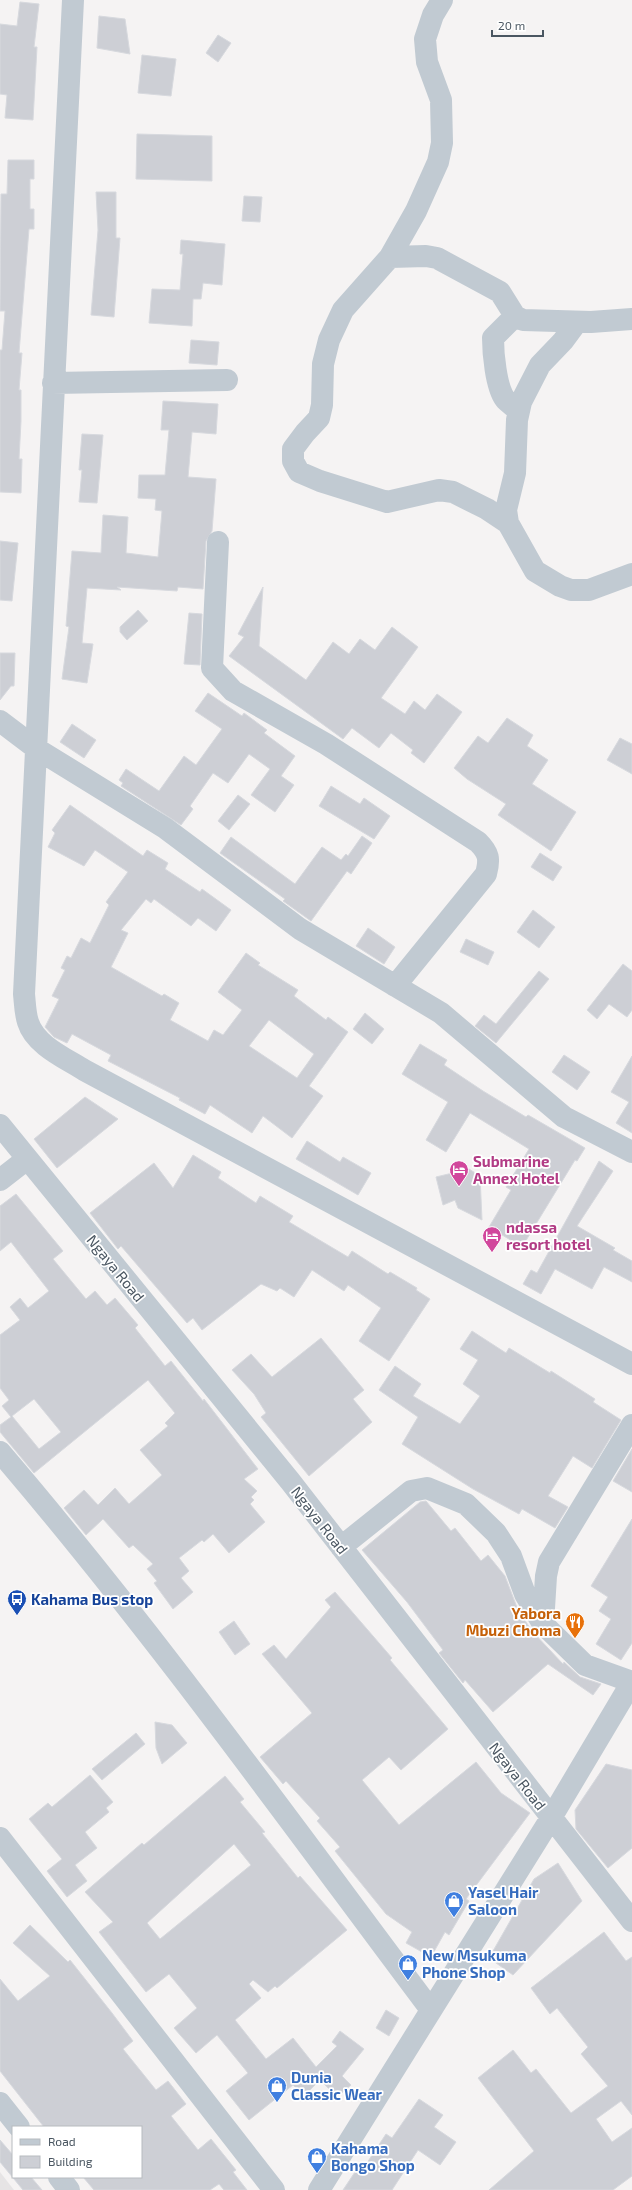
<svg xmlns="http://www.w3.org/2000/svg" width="632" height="2190" viewBox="0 0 632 2190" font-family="'Exo 2',sans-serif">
<rect width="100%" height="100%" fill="#f5f3f3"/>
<path fill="#e6e4e5" d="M0 2172 14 2190H0Z"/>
<path fill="#cdcfd5" stroke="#d7d9de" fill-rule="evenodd" d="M20 2 39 4 34 47H37L33 120 5 118 7 95 0 94V24L17 26Z
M99 16 125 19 130 54 97 48Z
M218 35 231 43 218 62 206 53Z
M142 55 176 59 171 96 138 93Z
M137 134 212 136V181L136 179Z
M8 160H34V179H30V209H34V229H29L19 353H22L19 390H21V421L19 459H22L21 493 0 492V350H2L5 311H0L1 194H7Z
M96 192H116V238H120L114 317 91 315 98 230Z
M244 196 262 197 260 222 242 221Z
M181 240 225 244 222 285 203 283 201 299H193L192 326 149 323 152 289 180 290 183 254H180Z
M191 340 219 342 217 365 189 363Z
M163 401 218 404 216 434 192 432 188 477 216 479 212 531 206 541 203 589 178 587 177 591 117 587 121 590 87 588 82 643 93 644 87 683 62 679 69 627 66 626 72 551 101 553 103 515 128 517 126 553 158 557 162 511 155 510 156 499 138 498 139 475H165L169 430H161Z
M82 434 103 435 97 503 79 502 82 470H79Z
M0 541 18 543 12 601 0 600Z
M263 587 259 646 306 680 333 642 349 654 360 639 375 650 392 627 418 647 381 698 405 714 414 701 425 710 437 694 462 712 424 763 411 753 413 750 391 733 379 748 352 728 343 739 229 656 244 637 238 634Z
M138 610 148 621 127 640 120 632V627Z
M189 613 202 614 200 665 184 664Z
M0 653H15L14 686H11L0 700Z
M208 693 242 716 244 713 267 730 264 733 295 756 281 776 294 785 275 812 251 795 270 769 249 754 228 783 213 773 190 806 193 809 181 825 121 786 123 783 119 780 126 769 159 791 184 756 196 765 222 729 195 711Z
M507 718 533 735 527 746 548 760 532 784 576 812 551 851 498 815 506 804 467 779 454 768 478 736 488 743Z
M72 724 96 740 84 758 60 742Z
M620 738 632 744V774L607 760Z
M331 786 360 804 364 798 390 816 374 839 319 806Z
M238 795 250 804 229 830 218 821Z
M70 805 143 856 147 850 168 863 165 869 200 892 202 889 231 910 216 931 198 918 191 926 154 899 151 903 146 899 121 930 128 933 111 967 162 996 164 994 179 1003 170 1020 208 1041 214 1030 223 1035 242 1010 218 992 246 953 260 963 258 965 298 990 294 996 326 1020 328 1017 348 1032 309 1086 323 1096 292 1138 263 1116 252 1133 210 1105 205 1114 179 1100 180 1098 108 1061 111 1055 72 1034 67 1043 54 1037 45 1027 59 999 52 996 65 970 61 968 67 956 71 958 81 938 90 943 109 905 106 902 128 872 95 850 84 866 48 847 55 833 52 830ZM269 1020 314 1054 297 1078 249 1046Z
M362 836 372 843 351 874 347 871 311 921 283 901 285 899 220 853 231 837 295 884 322 847 341 860 346 854 348 856Z
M540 853 562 867 553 881 531 867Z
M533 910 555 927 539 948 517 932Z
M368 928 395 947 384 964 356 946Z
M466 939 494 952 488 965 460 952Z
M623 964 632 971V1010L627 1017 609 1004 597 1019 587 1010Z
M539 971 549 979 496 1043 475 1026 484 1015 496 1024Z
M365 1013 384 1029 372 1044 353 1029Z
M420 1044 447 1060 444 1065 483 1091 526 1117 528 1115 585 1148 577 1161 575 1160 522 1247 489 1227 511 1190 506 1187 529 1149 470 1113 446 1152 426 1140 448 1102 402 1074Z
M564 1055 590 1072 577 1090 552 1072Z
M632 1056V1133L616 1123 629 1102 611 1092Z
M85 1097 118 1119 57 1168 34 1139Z
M307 1141 340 1162 343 1157 371 1173 358 1195 296 1159Z
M193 1155 221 1172 218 1178 256 1203 260 1196 293 1216 289 1222 348 1257 352 1251 388 1274 390 1272 417 1288 416 1290 430 1299 389 1361 359 1341 381 1308 348 1285 344 1291 312 1270 294 1297 280 1288 277 1291 261 1284 202 1330 193 1318 187 1323 121 1246 118 1249 90 1213 154 1163 173 1188Z
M599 1161 613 1171 577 1226 615 1248 613 1250 632 1261V1282L604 1267 592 1289 555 1269 541 1294 523 1284 531 1270 537 1273Z
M469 1169 480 1176 482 1220 458 1208 455 1200 443 1205 436 1177Z
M16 1194 63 1251 53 1259 86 1299 95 1291 107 1305 115 1298 138 1325 135 1328 165 1366 171 1361 203 1401 204 1399 258 1469 244 1479 257 1491 251 1497 254 1500 250 1504 265 1522 229 1553 213 1534 204 1542 202 1540 179 1558 189 1571 181 1578 193 1592 173 1609 154 1583 157 1581 147 1569 153 1564 133 1545 129 1548 103 1519 86 1535 64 1508 84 1490 98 1505 115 1488 129 1504 162 1475 140 1450 168 1426 165 1423 175 1413 148 1380 34 1473 0 1432V1425L11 1417 2 1406 9 1400 0 1388V1335L20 1320 10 1307 20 1298 28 1308 49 1291 11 1242 0 1251V1206ZM34 1399 61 1432 39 1449 12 1416Z
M472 1331 506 1353 509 1348 550 1373 551 1371 595 1399 593 1402 621 1420 592 1468 573 1456 548 1496 568 1507 555 1528 522 1509 519 1514 473 1489 402 1444 418 1417 379 1390 395 1366 421 1384 413 1396 460 1424 480 1396 463 1384 478 1360 460 1349Z
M321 1338 364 1390 353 1399 372 1422 309 1476 261 1417 266 1413 254 1394 232 1370 251 1354 272 1377Z
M632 1449V1492L613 1481Z
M426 1501 451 1531 455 1528 481 1561 488 1555 505 1576 518 1610 532 1631 563 1664 564 1662 580 1677 601 1684 593 1695 548 1664 493 1712 465 1680 463 1683 439 1653 443 1650 407 1602 362 1550 420 1502Z
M632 1519V1643L621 1660 596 1644 611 1619 599 1611 608 1597 591 1586Z
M335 1592 392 1658 390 1660 448 1729 401 1770 389 1757 362 1780 399 1825 476 1762 501 1793 530 1813 466 1899 469 1901 449 1935 445 1932 431 1957 406 1943 412 1932 386 1914 335 1851 340 1847 317 1821 320 1818 286 1781 283 1784 260 1757 312 1713 262 1654 274 1645 286 1659 331 1607 325 1600Z
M234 1621 250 1644 235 1655 219 1632Z
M155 1722 172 1725 187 1743 162 1764 156 1748Z
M136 1733 145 1744 102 1780 92 1769Z
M606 1764 632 1770V1848L608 1868 576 1829 575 1810Z
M90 1775 113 1802 106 1808 109 1812 85 1832 97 1848 75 1865 87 1881 67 1897 47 1871 62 1859 29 1819 48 1803 52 1807Z
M225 1776 244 1799 240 1802 265 1832 262 1833 298 1878 300 1876 347 1930 277 1988 275 1986 268 1992 253 1980 249 1984 261 1998 235 2020 266 2059 293 2038 316 2067 337 2046 332 2042 340 2031 364 2049 342 2076 351 2085 337 2097 320 2080 304 2096 293 2085 249 2120 226 2091 248 2073 217 2035 196 2053 174 2028 197 2008 169 1974 146 1992 99 1932 113 1922 85 1892 142 1843 144 1845ZM234 1844 251 1865 160 1939 147 1923Z
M558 1863 582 1901 513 1975 489 1958 534 1879Z
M30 1925 68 1962 70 1960 112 2013 133 2041 123 2049 156 2090 168 2081 186 2104 171 2116 198 2150 211 2139 236 2170 233 2172 247 2190H224L219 2184 210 2190H94L83 2177H141V2127H44L0 2071V1979L18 2001 50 1976 13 1943Z
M604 1932 626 1961 632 1957V2115L621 2101 596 2119 612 2142 632 2128V2176L613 2190H489L534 2151 478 2078 513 2050 531 2073 536 2069 571 2113 608 2086 581 2054 588 2047 557 2008 550 2014 531 1988Z
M386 2010 399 2018 389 2036 376 2028Z
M419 2099 443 2115 434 2127 456 2142 440 2165 418 2150 392 2190H343L359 2166 363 2169 386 2134 392 2138Z
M0 2140 13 2155V2177H31L42 2190H23L0 2162Z"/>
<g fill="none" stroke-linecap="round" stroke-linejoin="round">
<path stroke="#c1cad2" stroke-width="22" d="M73 0 24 994C25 1003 25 1013 28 1022 35 1045 65 1058 84 1070L632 1364
M442 0 433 15 425 39 427 62 441 100 442 143 438 162 416 211 390 257 343 310 329 340 323 364 322 405 319 418 305 433 293 449V461L299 472 320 481 387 502 439 490 453 492 487 509 508 523
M390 257 426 256 437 258 500 292 515 316 523 320 591 322 632 319
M515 316 493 338C493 353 496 387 505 399 508 403 515 407 519 411
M577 322 563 341 540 365 521 402 517 420 515 473 506 510 508 523 535 571 560 586 571 590H589L632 574
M53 383 227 380
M218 542 212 668 233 691 326 744 478 842C489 853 490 859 486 874L395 986
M0 721 37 749 165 828 300 929 441 1013 564 1117 632 1152
M0 1125 290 1481 632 1921
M0 1180 27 1159
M0 1452C153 1631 290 1822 431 2010
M341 1547 411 1491 427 1488 466 1504 496 1533 511 1556 525 1594 543 1624 585 1665 632 1682
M543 1624 546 1576 549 1562 632 1425
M0 1838 274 2190
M0 2103 19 2127
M59 2177 69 2190
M319 2190 551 1818 632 1682"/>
</g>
<defs>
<g id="hotel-pin" transform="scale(1)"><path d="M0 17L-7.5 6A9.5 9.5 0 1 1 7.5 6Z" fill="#d1479c" stroke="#fff"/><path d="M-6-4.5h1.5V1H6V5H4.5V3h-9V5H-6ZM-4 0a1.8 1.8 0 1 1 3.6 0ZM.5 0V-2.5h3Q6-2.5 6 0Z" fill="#fff"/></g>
<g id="bus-pin" transform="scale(1)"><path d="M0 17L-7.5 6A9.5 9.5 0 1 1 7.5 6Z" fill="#1a4fb4" stroke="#fff"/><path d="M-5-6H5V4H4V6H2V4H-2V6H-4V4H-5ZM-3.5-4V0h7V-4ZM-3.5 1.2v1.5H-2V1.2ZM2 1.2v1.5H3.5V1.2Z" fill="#fff"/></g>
<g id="restaurant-pin" transform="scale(1)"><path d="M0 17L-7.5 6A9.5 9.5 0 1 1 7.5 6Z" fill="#e8710a" stroke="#fff"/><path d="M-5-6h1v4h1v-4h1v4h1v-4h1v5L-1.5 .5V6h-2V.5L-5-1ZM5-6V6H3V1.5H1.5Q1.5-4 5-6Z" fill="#fff"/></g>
<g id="shop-pin" transform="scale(1)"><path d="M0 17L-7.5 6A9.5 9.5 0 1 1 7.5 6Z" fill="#3f7fe0" stroke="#fff"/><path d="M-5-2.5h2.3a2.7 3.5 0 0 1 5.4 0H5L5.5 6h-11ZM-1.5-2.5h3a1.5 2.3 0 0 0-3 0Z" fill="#fff"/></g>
</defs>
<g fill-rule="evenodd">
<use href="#hotel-pin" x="459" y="1170"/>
<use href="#hotel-pin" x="492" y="1236"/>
<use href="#bus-pin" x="17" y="1599"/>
<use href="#restaurant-pin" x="575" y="1622"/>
<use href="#shop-pin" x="454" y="1901"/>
<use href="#shop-pin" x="408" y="1964"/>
<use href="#shop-pin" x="277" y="2086"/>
<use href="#shop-pin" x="317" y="2157"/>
</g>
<g text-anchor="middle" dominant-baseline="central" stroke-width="3.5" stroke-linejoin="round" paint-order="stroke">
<g font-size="15" font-weight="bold" fill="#b23c85" stroke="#fff" text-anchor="start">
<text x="473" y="1161">Submarine<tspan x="473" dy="17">Annex Hotel</tspan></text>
<text x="506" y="1227">ndassa<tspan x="506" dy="17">resort hotel</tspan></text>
</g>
<g font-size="15" fill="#4a5661" stroke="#fff">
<text transform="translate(116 1268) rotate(51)">Ngaya Road</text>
<text transform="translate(320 1520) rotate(52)">Ngaya Road</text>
<text transform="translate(518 1776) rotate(52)">Ngaya Road</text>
</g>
<g font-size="15" font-weight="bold" fill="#164399" stroke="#fff" text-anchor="start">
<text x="31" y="1599">Kahama Bus stop</text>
</g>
<g font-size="15" font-weight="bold" fill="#c56008" stroke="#fff" text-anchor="end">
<text x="561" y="1613">Yabora<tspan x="561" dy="17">Mbuzi Choma</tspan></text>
</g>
<g font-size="15" font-weight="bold" fill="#366cbe" stroke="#fff" text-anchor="start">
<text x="468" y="1892">Yasel Hair<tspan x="468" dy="17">Saloon</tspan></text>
<text x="422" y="1955">New Msukuma<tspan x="422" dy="17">Phone Shop</tspan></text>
<text x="291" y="2077">Dunia<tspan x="291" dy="17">Classic Wear</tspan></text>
<text x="331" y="2148">Kahama<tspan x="331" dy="17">Bongo Shop</tspan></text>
</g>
</g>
<rect x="12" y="2126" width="130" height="52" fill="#ffffff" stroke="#b7bbc0"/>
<rect x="20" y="2139" width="20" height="6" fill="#c1cad2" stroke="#b7bbc0"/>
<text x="48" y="2146" font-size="12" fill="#4a5661">Road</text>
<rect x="20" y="2156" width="20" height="12" fill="#cdcfd5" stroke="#b7bbc0"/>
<text x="48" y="2166" font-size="12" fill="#4a5661">Building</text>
<path d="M492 30v6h51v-6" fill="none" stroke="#4a5661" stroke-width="2"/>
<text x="498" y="30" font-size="12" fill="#4a5661" stroke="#ffffff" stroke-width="3" paint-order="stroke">20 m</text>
</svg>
